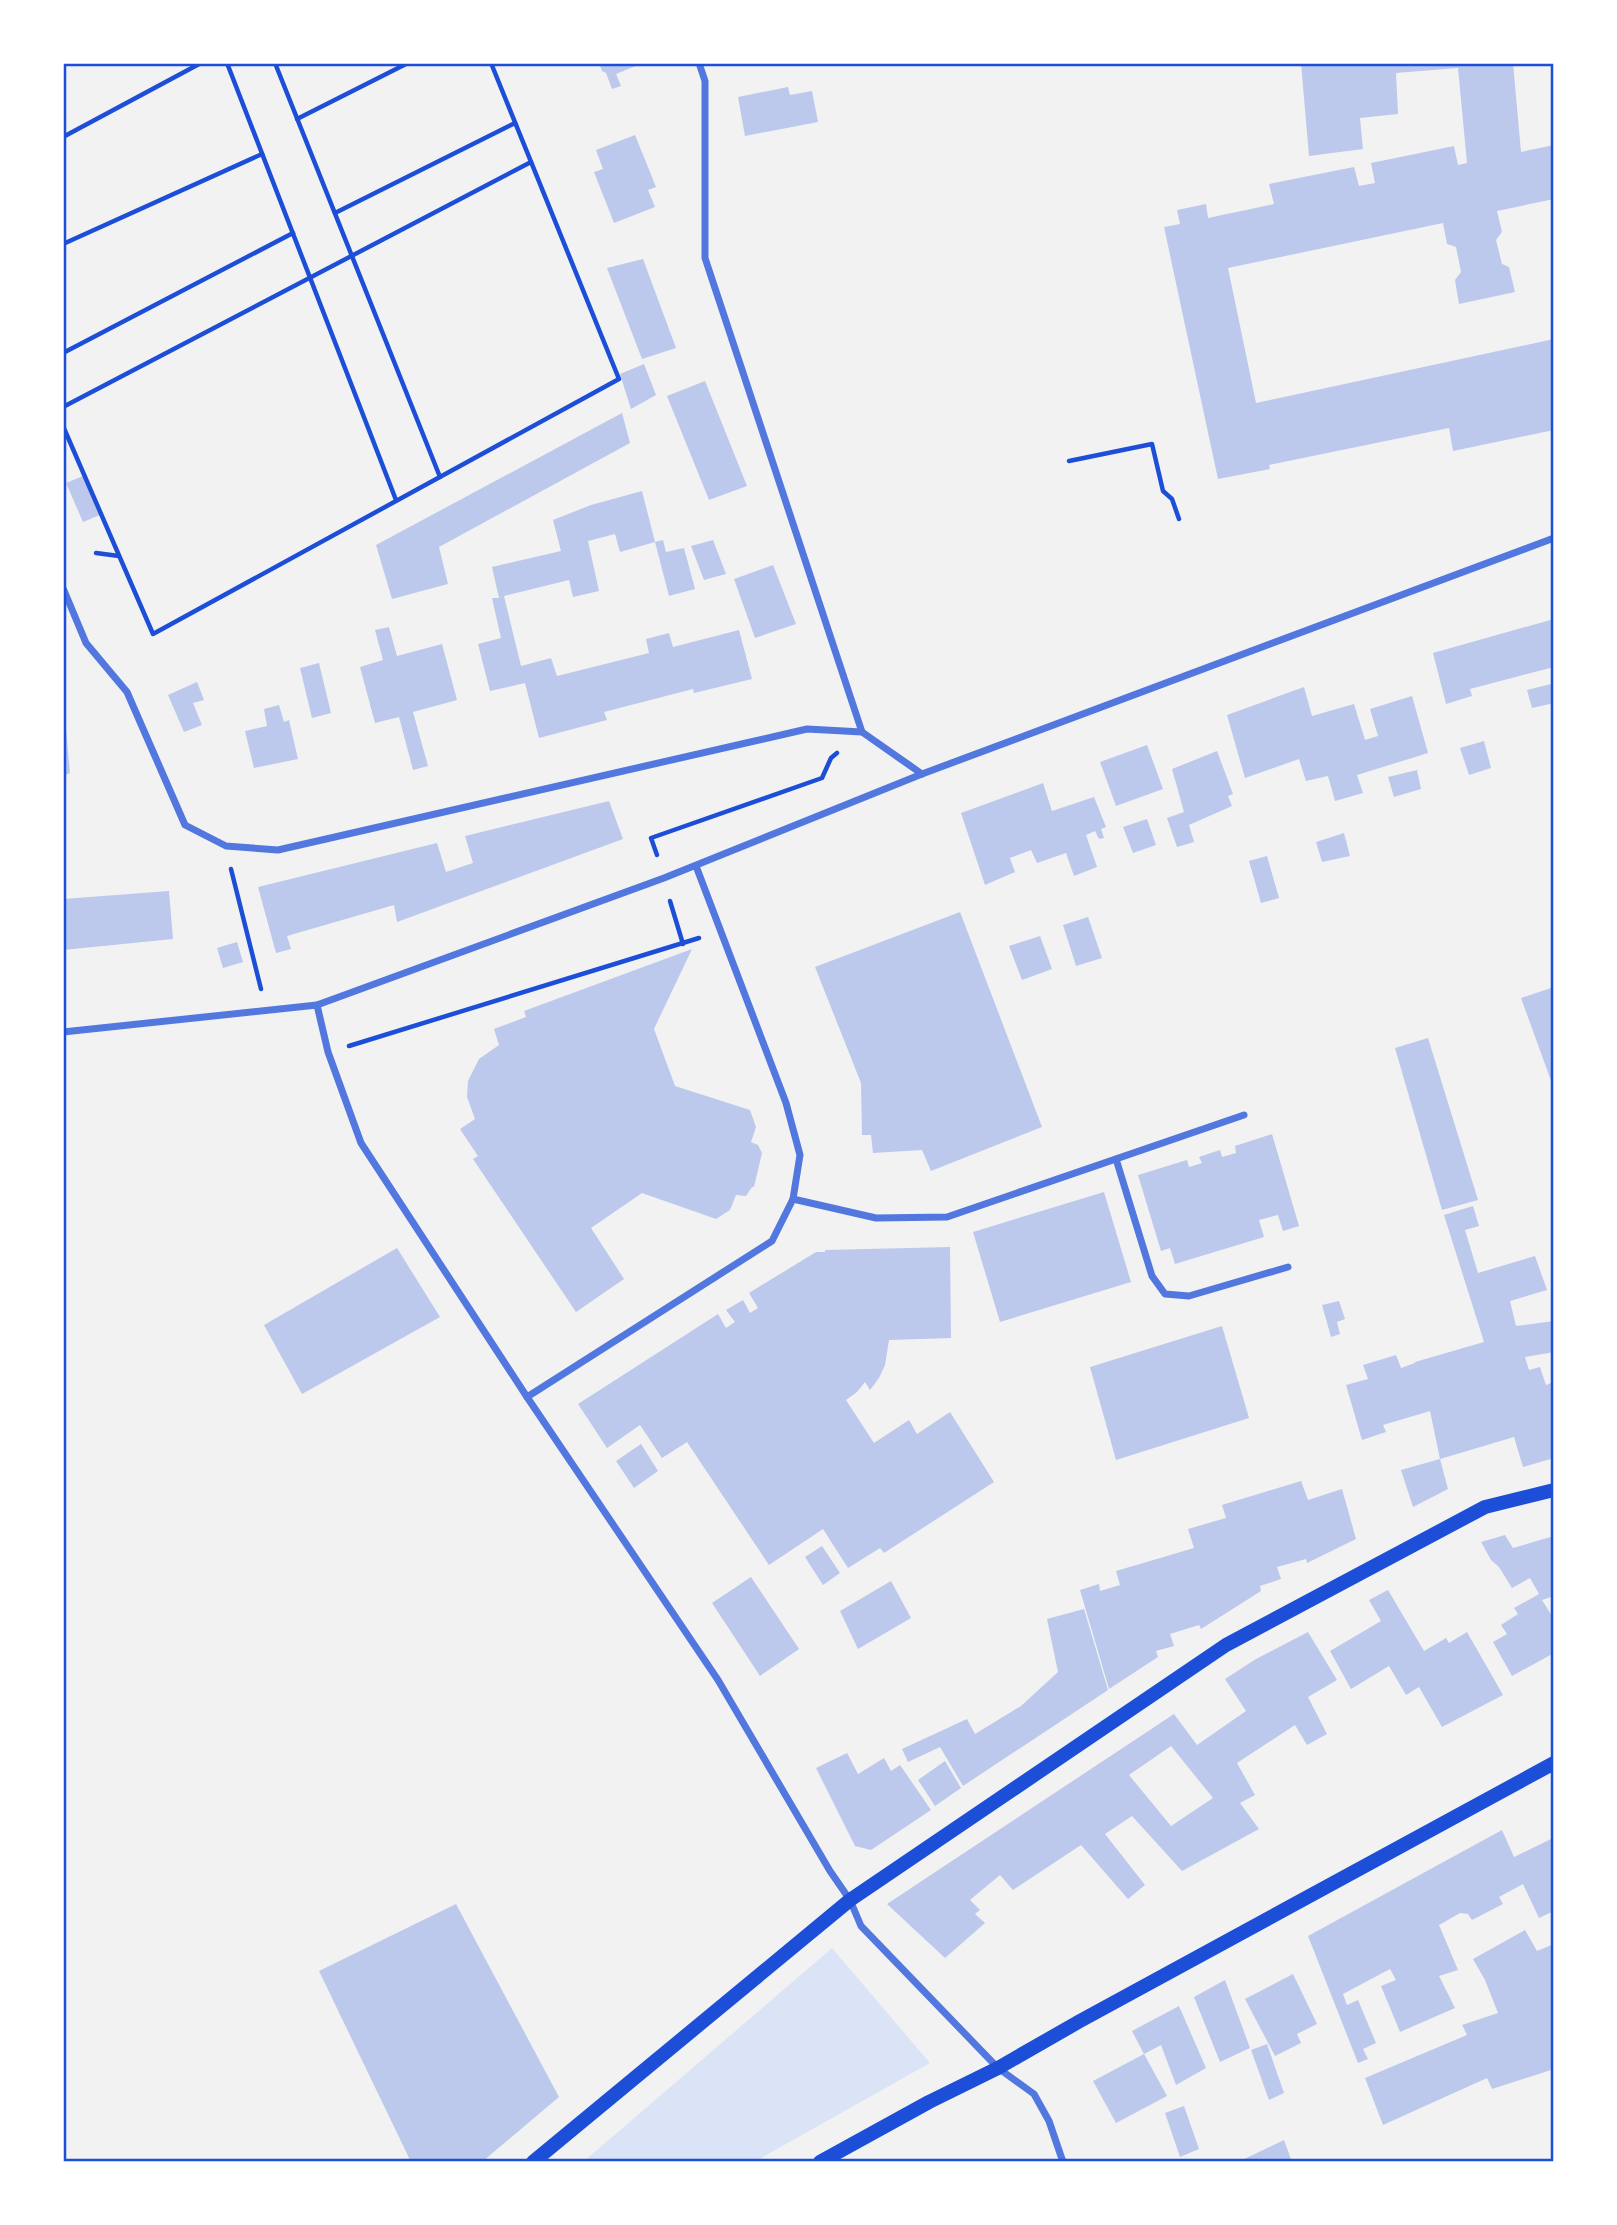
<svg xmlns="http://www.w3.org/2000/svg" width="1617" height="2225" font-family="'Source Sans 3',sans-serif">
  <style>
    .green { fill: #dbe4f7 }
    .building { fill: #bdc9ec; fill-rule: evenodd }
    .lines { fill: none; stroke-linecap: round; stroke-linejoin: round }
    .path { stroke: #1d4ed8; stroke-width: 4.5 }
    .minor { stroke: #5277de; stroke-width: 7 }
    .secondary { stroke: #1d4ed8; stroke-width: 14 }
    .neatline { fill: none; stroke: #1d4ed8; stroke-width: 2.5 }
  </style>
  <rect width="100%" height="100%" fill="#f2f2f2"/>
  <polygon class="green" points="832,1948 930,2063 754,2162 583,2162"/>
  <g class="building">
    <polygon points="599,63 643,63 616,74 621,86 612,89 606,73 602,71"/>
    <polygon points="1301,63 1513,63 1521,152 1554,145 1554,199 1497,211 1502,232 1496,240 1502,264 1509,267 1515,292 1459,304 1455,280 1461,272 1456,247 1447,244 1443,223 1228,268 1256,403 1554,339 1554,430 1453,451 1449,428 1269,465 1270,469 1218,479 1164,227 1180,224 1177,210 1206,204 1208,218 1274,204 1269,184 1354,167 1359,186 1375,183 1371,163 1454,146 1458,165 1467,163 1458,68 1396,73 1398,114 1360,118 1363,149 1309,156"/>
    <polygon points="788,87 790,95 812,91 818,122 745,136 738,97"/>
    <polygon points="635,135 656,187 648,190 655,207 614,223 594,172 603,169 596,150"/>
    <polygon points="643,259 676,348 642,359 607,268"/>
    <polygon points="644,364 656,395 631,409 620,374"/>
    <polygon points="705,381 747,486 709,500 667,396"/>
    <polygon points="622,413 630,443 439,547 448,584 392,599 376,545"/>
    <polygon points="83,476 100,515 83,522 66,483"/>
    <polygon points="642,491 655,542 620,552 615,534 588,541 599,591 573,597 569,580 504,596 521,666 551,658 557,676 649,653 646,639 669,633 673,647 739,630 752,679 694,693 693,689 604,712 607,720 539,738 525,683 490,691 478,644 501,638 492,598 499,598 492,567 561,551 553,520 591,505"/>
    <polygon points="663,540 666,552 684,548 695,589 669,596 655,542"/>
    <polygon points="713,540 726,574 704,580 691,546"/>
    <polygon points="773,565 796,624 755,638 734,579"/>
    <polygon points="1554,619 1554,667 1470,689 1472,696 1446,704 1433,653"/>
    <polygon points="389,627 397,656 442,644 457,700 413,712 428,766 413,770 399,717 375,723 360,667 383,660 375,630"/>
    <polygon points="319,663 331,713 312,718 300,668"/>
    <polygon points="197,682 204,700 193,703 202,725 184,732 168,695"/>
    <polygon points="1551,684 1554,703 1532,708 1527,690"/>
    <polygon points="1304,687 1312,716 1354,704 1365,740 1378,736 1370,709 1412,696 1428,753 1357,775 1363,793 1335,801 1328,776 1306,781 1299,759 1245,778 1227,715"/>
    <polygon points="279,705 284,722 289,720 298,759 254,768 245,731 267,726 264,709"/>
    <polygon points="63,717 65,717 70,773 63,776"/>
    <polygon points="1484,741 1491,768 1469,775 1460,748"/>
    <polygon points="1147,745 1163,789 1116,806 1100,762"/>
    <polygon points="1217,751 1233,794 1228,796 1232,806 1189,825 1194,842 1177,847 1167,818 1184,812 1172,769"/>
    <polygon points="1417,770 1421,789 1394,797 1388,777"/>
    <polygon points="1043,783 1052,811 1094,797 1106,827 1101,829 1104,838 1099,839 1095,831 1086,835 1097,867 1074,876 1066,853 1037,863 1031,850 1010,858 1015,872 985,885 961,813"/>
    <polygon points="609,801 623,839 397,922 394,905 287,936 291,949 276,953 258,887 437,843 446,872 473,863 465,836"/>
    <polygon points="1147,819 1156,845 1133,853 1123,827"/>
    <polygon points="1344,833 1350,856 1322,862 1316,842"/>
    <polygon points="1267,856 1279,898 1261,903 1249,861"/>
    <polygon points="169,891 173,939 63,950 63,899"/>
    <polygon points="960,912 1042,1127 931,1171 922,1150 873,1153 871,1135 862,1135 861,1083 815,967"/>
    <polygon points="1088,917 1102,958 1076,966 1063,925"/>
    <polygon points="1040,936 1052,969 1022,980 1009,946"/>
    <polygon points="237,942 243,962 223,968 217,948"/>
    <polygon points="692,949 654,1029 675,1086 750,1110 756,1127 751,1142 758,1145 762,1153 754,1187 752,1187 746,1196 736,1195 730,1210 716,1219 642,1193 591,1228 624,1279 576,1312 473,1159 478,1156 460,1129 475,1119 467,1097 468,1081 479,1059 499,1045 494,1029 526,1017 524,1011"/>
    <polygon points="1554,987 1554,1089 1521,998"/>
    <polygon points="1428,1038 1478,1200 1442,1210 1395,1048"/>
    <polygon points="1272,1134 1299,1226 1283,1231 1278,1215 1259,1220 1264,1237 1175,1264 1170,1248 1161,1251 1138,1175 1187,1160 1189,1167 1202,1163 1199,1157 1220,1150 1222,1157 1236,1153 1235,1146"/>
    <polygon points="1104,1192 1131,1282 1000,1322 973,1232"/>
    <polygon points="1473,1206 1479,1226 1465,1230 1478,1273 1535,1256 1547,1290 1510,1301 1516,1326 1554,1321 1554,1352 1525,1357 1529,1370 1540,1367 1546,1385 1554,1382 1554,1458 1523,1467 1514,1437 1440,1459 1448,1489 1413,1507 1401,1470 1440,1459 1430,1411 1383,1425 1386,1432 1362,1440 1346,1385 1368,1379 1363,1365 1396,1355 1401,1368 1415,1363 1415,1362 1484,1342 1444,1215"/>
    <polygon points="950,1247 951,1338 889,1340 885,1365 879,1378 870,1390 865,1382 857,1392 846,1400 874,1443 909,1420 917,1434 950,1412 994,1482 884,1553 880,1548 848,1568 823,1529 769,1565 687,1442 662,1458 640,1425 607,1448 578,1404 718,1314 726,1328 735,1322 726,1310 743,1300 750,1313 758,1308 749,1293 816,1252 825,1252 825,1250"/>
    <polygon points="397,1248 440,1317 302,1394 264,1325"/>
    <polygon points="1339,1301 1345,1319 1337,1322 1340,1334 1331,1337 1322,1305"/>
    <polygon points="1222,1326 1249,1418 1116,1460 1090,1367"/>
    <polygon points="641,1444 658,1471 634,1488 616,1461"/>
    <polygon points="1301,1481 1308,1500 1342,1489 1356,1539 1307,1563 1306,1559 1277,1567 1281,1579 1260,1586 1261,1591 1201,1629 1199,1625 1170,1634 1174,1646 1156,1651 1158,1657 1109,1689 1080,1590 1099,1584 1100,1591 1120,1585 1116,1571 1194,1548 1188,1529 1226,1518 1222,1505"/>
    <polygon points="1505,1535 1513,1548 1554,1536 1554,1596 1542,1600 1554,1619 1554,1653 1512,1676 1493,1642 1507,1634 1501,1625 1518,1614 1514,1608 1539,1594 1530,1578 1512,1588 1499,1567 1491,1560 1481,1542"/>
    <polygon points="822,1546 840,1573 823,1585 805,1557"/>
    <polygon points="751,1577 799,1649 760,1676 712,1603"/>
    <polygon points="891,1581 911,1618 858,1649 840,1611"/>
    <polygon points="1388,1590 1424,1651 1446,1638 1449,1643 1467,1632 1503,1695 1442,1727 1419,1687 1406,1695 1389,1666 1351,1689 1330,1651 1381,1621 1369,1600"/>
    <polygon points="1084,1609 1108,1690 963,1786 940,1747 908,1762 902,1749 967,1719 975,1734 1021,1706 1058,1672 1047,1619"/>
    <path d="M 1308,1632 L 1337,1680 L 1308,1697 L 1327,1734 L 1307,1745 L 1295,1725 L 1237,1763 L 1255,1795 L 1240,1803 L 1259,1829 L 1182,1871 L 1132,1816 L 1105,1834 L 1145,1885 L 1128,1899 L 1081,1845 L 1013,1890 L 1000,1875 L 970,1900 L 980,1910 L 975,1914 L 985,1923 L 945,1958 L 887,1904 L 1174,1714 L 1197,1745 L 1246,1711 L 1225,1679 L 1256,1659 ZM 1171,1746 L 1213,1798 L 1171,1826 L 1129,1775 Z"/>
    <polygon points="847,1753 858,1774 884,1758 891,1771 900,1765 931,1810 871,1850 855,1846 816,1768"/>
    <polygon points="945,1761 961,1788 935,1806 918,1780"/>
    <polygon points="1502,1830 1514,1857 1551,1839 1554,1845 1554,1891 1551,1892 1554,1899 1554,1911 1539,1918 1523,1884 1499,1897 1503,1904 1472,1920 1468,1914 1460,1913 1439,1925 1458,1970 1439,1976 1455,2008 1400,2032 1381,1986 1396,1980 1390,1969 1343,1994 1347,2005 1358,2000 1376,2043 1363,2049 1368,2059 1358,2063 1308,1936"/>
    <polygon points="456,1904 559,2097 482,2162 411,2162 319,1971"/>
    <polygon points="1525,1930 1537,1951 1554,1944 1554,2069 1492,2089 1487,2078 1383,2125 1365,2078 1467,2035 1462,2025 1498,2013 1485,1980 1473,1959"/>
    <polygon points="1293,1974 1317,2024 1297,2034 1301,2043 1275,2056 1245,1999"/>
    <polygon points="1225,1980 1250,2048 1220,2062 1194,1997"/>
    <polygon points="1179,2006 1206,2068 1176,2085 1161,2045 1144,2054 1132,2031"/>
    <polygon points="1267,2044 1284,2093 1269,2100 1251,2050"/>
    <polygon points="1144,2054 1167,2096 1116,2123 1093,2081"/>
    <polygon points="1184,2106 1199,2149 1180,2157 1165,2113"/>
    <polygon points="1284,2140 1292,2162 1238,2162"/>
  </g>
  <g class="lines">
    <g class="path">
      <polyline points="227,63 396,500"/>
      <polyline points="275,63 440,477"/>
      <polyline points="297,119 408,63"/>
      <polyline points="63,137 201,63"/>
      <polyline points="335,213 515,123"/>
      <polyline points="63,244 262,154"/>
      <polyline points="63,353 293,233"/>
      <polyline points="63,407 531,162"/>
      <polyline points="63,426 153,634 619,379 491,63"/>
      <polyline points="1069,461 1152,444 1163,491 1172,499 1179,519"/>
      <polyline points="96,553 119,556"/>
      <polyline points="657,855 651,838 822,778 831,758 837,753"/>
      <polyline points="231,869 261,989"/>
      <polyline points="670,901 683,944"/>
      <polyline points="349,1046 699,938"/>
    </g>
    <g class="minor">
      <polyline points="699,63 705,81 705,258 862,732"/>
      <polyline points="63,588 86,643 127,692 185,825 226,846 278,850 807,729 862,732 922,774"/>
      <polyline points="317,1005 328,1052 361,1143 527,1397 718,1680 830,1871 850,1900 861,1926 998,2068 1034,2094 1049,2121 1063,2162"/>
      <polyline points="63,1032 317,1005 664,878 922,774 1554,538"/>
      <polyline points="1116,1159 1152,1276 1165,1294 1189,1296 1288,1267"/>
      <polyline points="793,1199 876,1218 947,1217 1244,1115"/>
      <polyline points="527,1397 772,1241 793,1199 800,1155 786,1103 696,866"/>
    </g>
    <g class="secondary">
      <polyline points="533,2162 850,1900 1226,1645 1485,1507 1554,1490"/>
      <polyline points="820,2162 929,2102 998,2068 1080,2021 1554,1763"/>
    </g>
  </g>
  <rect width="1617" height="2225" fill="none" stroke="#ffffff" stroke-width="130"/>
  <rect x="65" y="65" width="1487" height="2095" class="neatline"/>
</svg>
